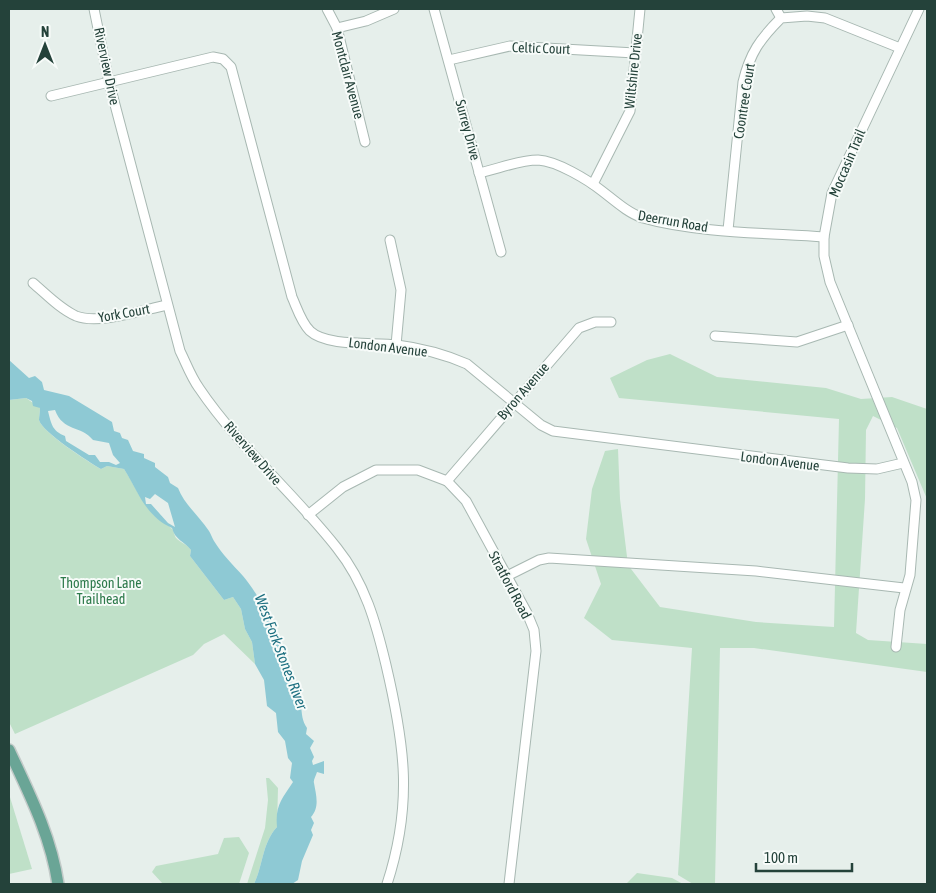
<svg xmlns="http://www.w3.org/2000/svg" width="936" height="893" font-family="'Asap Condensed',sans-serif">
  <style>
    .green { fill: #bfe0c8 }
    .water { fill: #8ec9d4; fill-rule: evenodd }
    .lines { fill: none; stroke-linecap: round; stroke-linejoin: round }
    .minor-casing { stroke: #a8b8b2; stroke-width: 11 }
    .major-casing { stroke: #c2cac8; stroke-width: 14 }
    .minor { stroke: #fff; stroke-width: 9 }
    .major { stroke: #6aa596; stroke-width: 11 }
    .labels { text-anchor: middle; stroke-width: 4; stroke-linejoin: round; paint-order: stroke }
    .street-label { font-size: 14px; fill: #24423a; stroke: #f7fbf9 }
    .park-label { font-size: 14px; fill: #2d7a4b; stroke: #f7fbf9 }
    .water-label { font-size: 15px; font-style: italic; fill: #1c6f80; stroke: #f7fbf9 }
  </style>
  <rect width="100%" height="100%" fill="#e6efeb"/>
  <g class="green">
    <polygon points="670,354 717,377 826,388 861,399 892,397 927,409 927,499 897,428 873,416 866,430 865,499 856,633 868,640 927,644 927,672 754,648 720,648 715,884 693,884 678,875 692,648 612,640 584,618 601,584 586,539 592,489 605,451 618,449 620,499 628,565 660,607 756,622 834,627 839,419 619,398 610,378 647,360"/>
    <path d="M 26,398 L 40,408 C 40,412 39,417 39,420 C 42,432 88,462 101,469 L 107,466 L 124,469 C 134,484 140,500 153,514 C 158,520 166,523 171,528 C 174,530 174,535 176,538 C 181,543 187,544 191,550 L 190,556 L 224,600 L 233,597 L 241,609 L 245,629 L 252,642 L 255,664 L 224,634 L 204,644 L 193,655 L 15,734 L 9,722 L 9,400 Z"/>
    <path d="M 266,778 L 269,778 L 278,788 L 277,827 C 262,843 263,866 254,884 L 247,884 L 265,828 L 268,800 Z"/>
    <polygon points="9,794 32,869 9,874"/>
    <polygon points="239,837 249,853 239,884 163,884 152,872 156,866 218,854 224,838"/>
    <polygon points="637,873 672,878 683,884 626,884"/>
  </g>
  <path class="water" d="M 9,360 L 29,378 L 35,376 L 42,382 L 44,390 L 69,396 L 112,422 L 114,431 L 120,433 L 122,438 L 128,440 L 133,451 L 144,454 L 144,458 L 155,463 L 155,467 L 168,477 L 170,483 L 178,488 C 184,504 199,516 209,531 C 211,534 212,538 214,541 C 222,554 233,565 243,576 C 257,592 287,642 280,662 C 287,666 299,697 301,706 C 302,714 302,721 307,728 L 306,734 L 314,741 L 310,748 L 314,757 L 312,761 L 313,765 L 324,761 L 324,774 L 317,772 C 316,776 313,780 314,783 C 316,795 320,807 311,817 L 314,823 L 311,830 L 313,835 L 302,861 L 298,880 L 292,884 L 254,884 C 263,866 262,843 277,827 C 275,805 282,799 293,782 L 290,778 L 292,763 L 288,758 L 285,741 L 278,732 L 276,713 L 267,706 L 264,680 L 255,664 L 252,642 L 245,629 L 241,609 L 233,597 L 224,600 L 190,556 L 191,550 C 184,541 175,540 172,528 C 145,516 138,491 124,469 L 107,466 L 101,469 C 89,462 42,432 39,420 C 39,417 40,412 40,408 L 33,406 L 32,401 L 26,398 L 9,400 ZM 55,410 C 63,432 81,425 93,440 L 109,443 L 113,455 L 120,463 L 116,465 L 109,462 L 100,462 L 95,455 L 89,455 L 66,441 L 65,436 C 52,431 51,423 48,411 ZM 155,494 L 168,503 L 175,527 L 168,523 L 151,504 L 146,504 L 145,497 L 150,499 Z"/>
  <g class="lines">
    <g class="minor-casing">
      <g id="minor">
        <path d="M 94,9 L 109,82 L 180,351 C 186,363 191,377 199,388 C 238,446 294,493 337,548 C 365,583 376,623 386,665 C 405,746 413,804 387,884"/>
        <polyline points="327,9 337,28 365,142"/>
        <polyline points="434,9 501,252"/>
        <polyline points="776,9 781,18"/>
        <polyline points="337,28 366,21 394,9"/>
        <polyline points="449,60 510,46 635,53"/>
        <path d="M 51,96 L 213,57 L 223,59 L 231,67 L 292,297 C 297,308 301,322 310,331 C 327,347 374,342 397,345 C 421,348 444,354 467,364 L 541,425 L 553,431 L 848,468 L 877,469 L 903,463"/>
        <path d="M 479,173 C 498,169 519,160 538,160 C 557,161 588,180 602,191 C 615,201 628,213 643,218 C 696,233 769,233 824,237"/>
        <polyline points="593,184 630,111 640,9"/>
        <path d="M 728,230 L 743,82 C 750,53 760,39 781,18 L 807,16 L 825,18 L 900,48"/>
        <polyline points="390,240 401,290 396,345"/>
        <path d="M 33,283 C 46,294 60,309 76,316 C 99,325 142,310 167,305"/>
        <polyline points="715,336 797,342 848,325"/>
        <polyline points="447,481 579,328 595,322 611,322"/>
        <polyline points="308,515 343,487 376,470 418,470 447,481 466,501 527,613 534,630 536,651 509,884"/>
        <polyline points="505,577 539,560 549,558 756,571 904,588"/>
        <polyline points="896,647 900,610 910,575 916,500 912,482 830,282 824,256 824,237 832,193 919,9"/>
      </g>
    </g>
    <g class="major-casing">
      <path id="major" d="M 9,750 C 29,793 51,836 58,884"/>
    </g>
    <use href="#minor" class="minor"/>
    <use href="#major" class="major"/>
  </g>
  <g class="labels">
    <g class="street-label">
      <text transform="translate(541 48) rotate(2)" y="5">Celtic Court</text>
      <text transform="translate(107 66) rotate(78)" y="5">Riverview Drive</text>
      <text transform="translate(633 71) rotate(-84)" y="5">Wiltshire Drive</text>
      <text transform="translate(348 75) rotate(75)" y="5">Montclair Avenue</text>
      <text transform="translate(744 101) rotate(-81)" y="5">Coontree Court</text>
      <text transform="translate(468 130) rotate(75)" y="5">Surrey Drive</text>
      <text transform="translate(847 163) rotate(-67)" y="5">Moccasin Trail</text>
      <text transform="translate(673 221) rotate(10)" y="5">Deerrun Road</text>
      <text transform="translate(124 313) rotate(-10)" y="5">York Court</text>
      <text transform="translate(388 347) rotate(7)" y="5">London Avenue</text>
      <text transform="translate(523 391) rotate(-49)" y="5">Byron Avenue</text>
      <text transform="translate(253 453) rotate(49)" y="5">Riverview Drive</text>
      <text transform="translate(780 461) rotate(7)" y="5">London Avenue</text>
      <text transform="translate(510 585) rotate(62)" y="5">Stratford Road</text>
    </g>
    <g class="park-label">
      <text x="101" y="588">Thompson Lane<tspan x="101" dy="16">Trailhead</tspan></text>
    </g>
    <g class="water-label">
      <text transform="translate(281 652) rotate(69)" y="5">West Fork Stones River</text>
    </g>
  </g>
  <rect width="936" height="893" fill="none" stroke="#24423a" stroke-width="20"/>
  <g transform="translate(45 45)" stroke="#f7fbf9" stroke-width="4" paint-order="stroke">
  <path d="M0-4L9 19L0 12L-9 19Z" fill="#24423a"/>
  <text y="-8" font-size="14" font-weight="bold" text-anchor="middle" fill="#24423a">N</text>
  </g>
  <path d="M756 863v8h96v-8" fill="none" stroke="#24423a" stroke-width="2.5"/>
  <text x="764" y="863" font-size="15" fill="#24423a" stroke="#f7fbf9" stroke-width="4" paint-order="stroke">100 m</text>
</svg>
